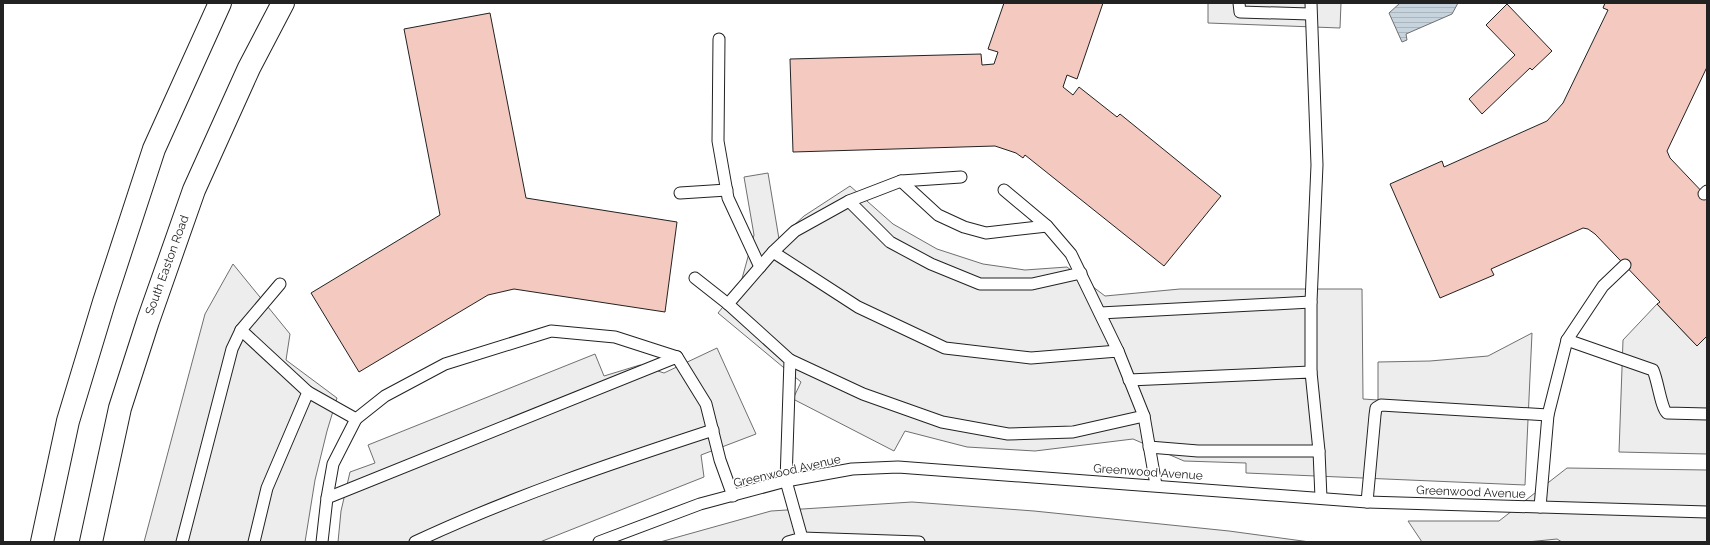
<svg xmlns="http://www.w3.org/2000/svg" width="1710" height="545" font-family="Raleway,sans-serif">
  <style>
    .parking { fill: #ededed; stroke: #6f6f6f }
    .water { fill: url(#water-rules); stroke: #6f6f6f }
    .building { fill: #f3c9c0; stroke: #222 }
    .lines { fill: none; stroke-linecap: round; stroke-linejoin: round }
    .lane-casing { stroke: #222; stroke-width: 13 }
    .secondary-casing { stroke: #222; stroke-width: 24 }
    .lane { stroke: #fff; stroke-width: 11 }
    .secondary { stroke: #fff; stroke-width: 22 }
    .labels { text-anchor: middle; stroke-width: 3; stroke-linejoin: round; paint-order: stroke }
    .street-label { font-size: 12px; fill: #222; stroke: #fff }
  </style>
  <defs>
    <pattern id="water-rules" width="6" height="5" patternUnits="userSpaceOnUse"><rect width="6" height="5" fill="#c7d3dd"/><path d="M0 2.5h6" fill="none" stroke="#abb5bd"/></pattern>
  </defs>
  <rect width="100%" height="100%" fill="#fff"/>
  <g class="parking">
    <polygon points="1208,3 1341,3 1340,28 1208,23"/>
    <polygon points="768,173 779,239 804,216 850,186 893,224 937,249 983,264 1025,270 1067,267 1105,296 1180,289 1362,289 1363,399 1378,400 1378,362 1430,361 1488,356 1532,333 1525,485 1246,473 1246,463 1184,461 1133,439 1035,451 967,447 905,431 894,451 793,399 801,382 718,313 740,286 754,235 744,177"/>
    <polygon points="233,264 290,334 286,360 337,398 327,431 315,480 305,542 144,542 205,314"/>
    <polygon points="1657,304 1697,346 1707,336 1707,454 1619,452 1623,340"/>
    <polygon points="717,348 756,434 701,455 704,477 540,542 338,542 341,511 350,472 375,463 368,445 595,354 604,376 640,365 664,373"/>
    <polygon points="1567,468 1707,470 1707,542 1562,542 1557,539 1527,542 1422,542 1408,521 1499,521"/>
    <polygon points="912,502 1034,511 1229,531 1310,542 660,542 771,511"/>
  </g>
  <polygon class="water" points="1400,3 1458,3 1452,14 1406,34 1407,40 1402,42 1389,13"/>
  <g class="building">
    <polygon points="1004,3 1103,3 1077,79 1067,75 1063,87 1073,95 1079,87 1117,117 1120,114 1221,196 1164,266 1025,155 1023,158 1016,153 995,146 793,152 790,59 981,54 982,65 994,64 998,52 988,49"/>
    <polygon points="1605,3 1707,3 1707,67 1667,151 1670,158 1707,197 1707,336 1697,346 1657,304 1660,302 1595,234 1588,229 1583,228 1491,269 1494,275 1440,298 1390,184 1442,161 1444,167 1547,121 1563,103 1608,10 1603,8"/>
    <polygon points="1507,4 1552,51 1532,70 1530,68 1482,114 1469,99 1515,55 1486,25"/>
    <polygon points="490,13 526,198 677,222 665,312 514,289 488,295 359,372 311,293 440,215 404,29"/>
  </g>
  <g class="lines">
    <g class="lane-casing">
      <g id="lane">
        <polyline points="1239,3 1240,12 1310,14"/>
        <polyline points="1311,3 1317,165 1311,302 1311,372"/>
        <polyline points="719,39 718,141 728,198 760,267"/>
        <polyline points="901,181 938,215 964,227 986,233 1047,226"/>
        <polyline points="1004,190 1047,226 1071,254 1118,351"/>
        <polyline points="680,193 727,190"/>
        <polyline points="1704,194 1707,191"/>
        <polyline points="849,201 890,242 931,264 980,284 1032,284 1081,273"/>
        <polyline points="773,252 795,231 849,201 901,181 961,177"/>
        <polyline points="695,278 728,304 790,360 786,481 802,538 788,542"/>
        <polyline points="728,304 773,252 858,307 945,348 1031,358 1118,351 1144,416 1073,432 1008,434 942,422 863,394 790,360"/>
        <polyline points="1100,313 1311,302"/>
        <polyline points="241,330 308,392 267,488 254,542"/>
        <path d="M 1567,340 L 1653,370 C 1658,381 1661,408 1667,413 L 1707,414"/>
        <polyline points="1129,380 1311,372 1319,451 1198,451 1149,447"/>
        <polyline points="308,392 356,419 333,464 327,498"/>
        <polyline points="1144,416 1156,485"/>
        <polyline points="356,419 385,396 445,364 551,331 615,337 677,357"/>
        <polyline points="1319,451 1321,498"/>
        <polyline points="1367,502 1375,415 1376,408 1381,405 1548,415"/>
        <polyline points="1540,507 1548,415 1567,340 1603,286 1625,265"/>
        <polyline points="802,538 919,542"/>
        <polyline points="182,542 232,349 241,330 280,284"/>
        <polyline points="322,542 327,498 677,357 706,404 720,460 733,496"/>
        <path d="M 415,542 C 511,497 612,463 713,430"/>
        <polyline points="599,542 700,504 786,481 852,469 898,467 1367,502 1707,512"/>
      </g>
    </g>
    <g class="secondary-casing">
      <g id="secondary">
        <polyline points="42,542 68,421 104,302 154,149 220,3"/>
        <polyline points="91,542 120,408 148,321 194,190 249,68 283,3"/>
      </g>
    </g>
    <use href="#lane" class="lane"/>
    <use href="#secondary" class="secondary"/>
  </g>
  <g class="labels">
    <g class="street-label">
      <text transform="translate(167 265) rotate(-70)" y="4">South Easton Road</text>
      <text transform="translate(787 471) rotate(-13)" y="4">Greenwood Avenue</text>
      <text transform="translate(1148 472) rotate(4)" y="4">Greenwood Avenue</text>
      <text transform="translate(1471 492) rotate(2)" y="4">Greenwood Avenue</text>
    </g>
  </g>
  <rect width="1710" height="545" fill="none" stroke="#222222" stroke-width="8"/>
</svg>
